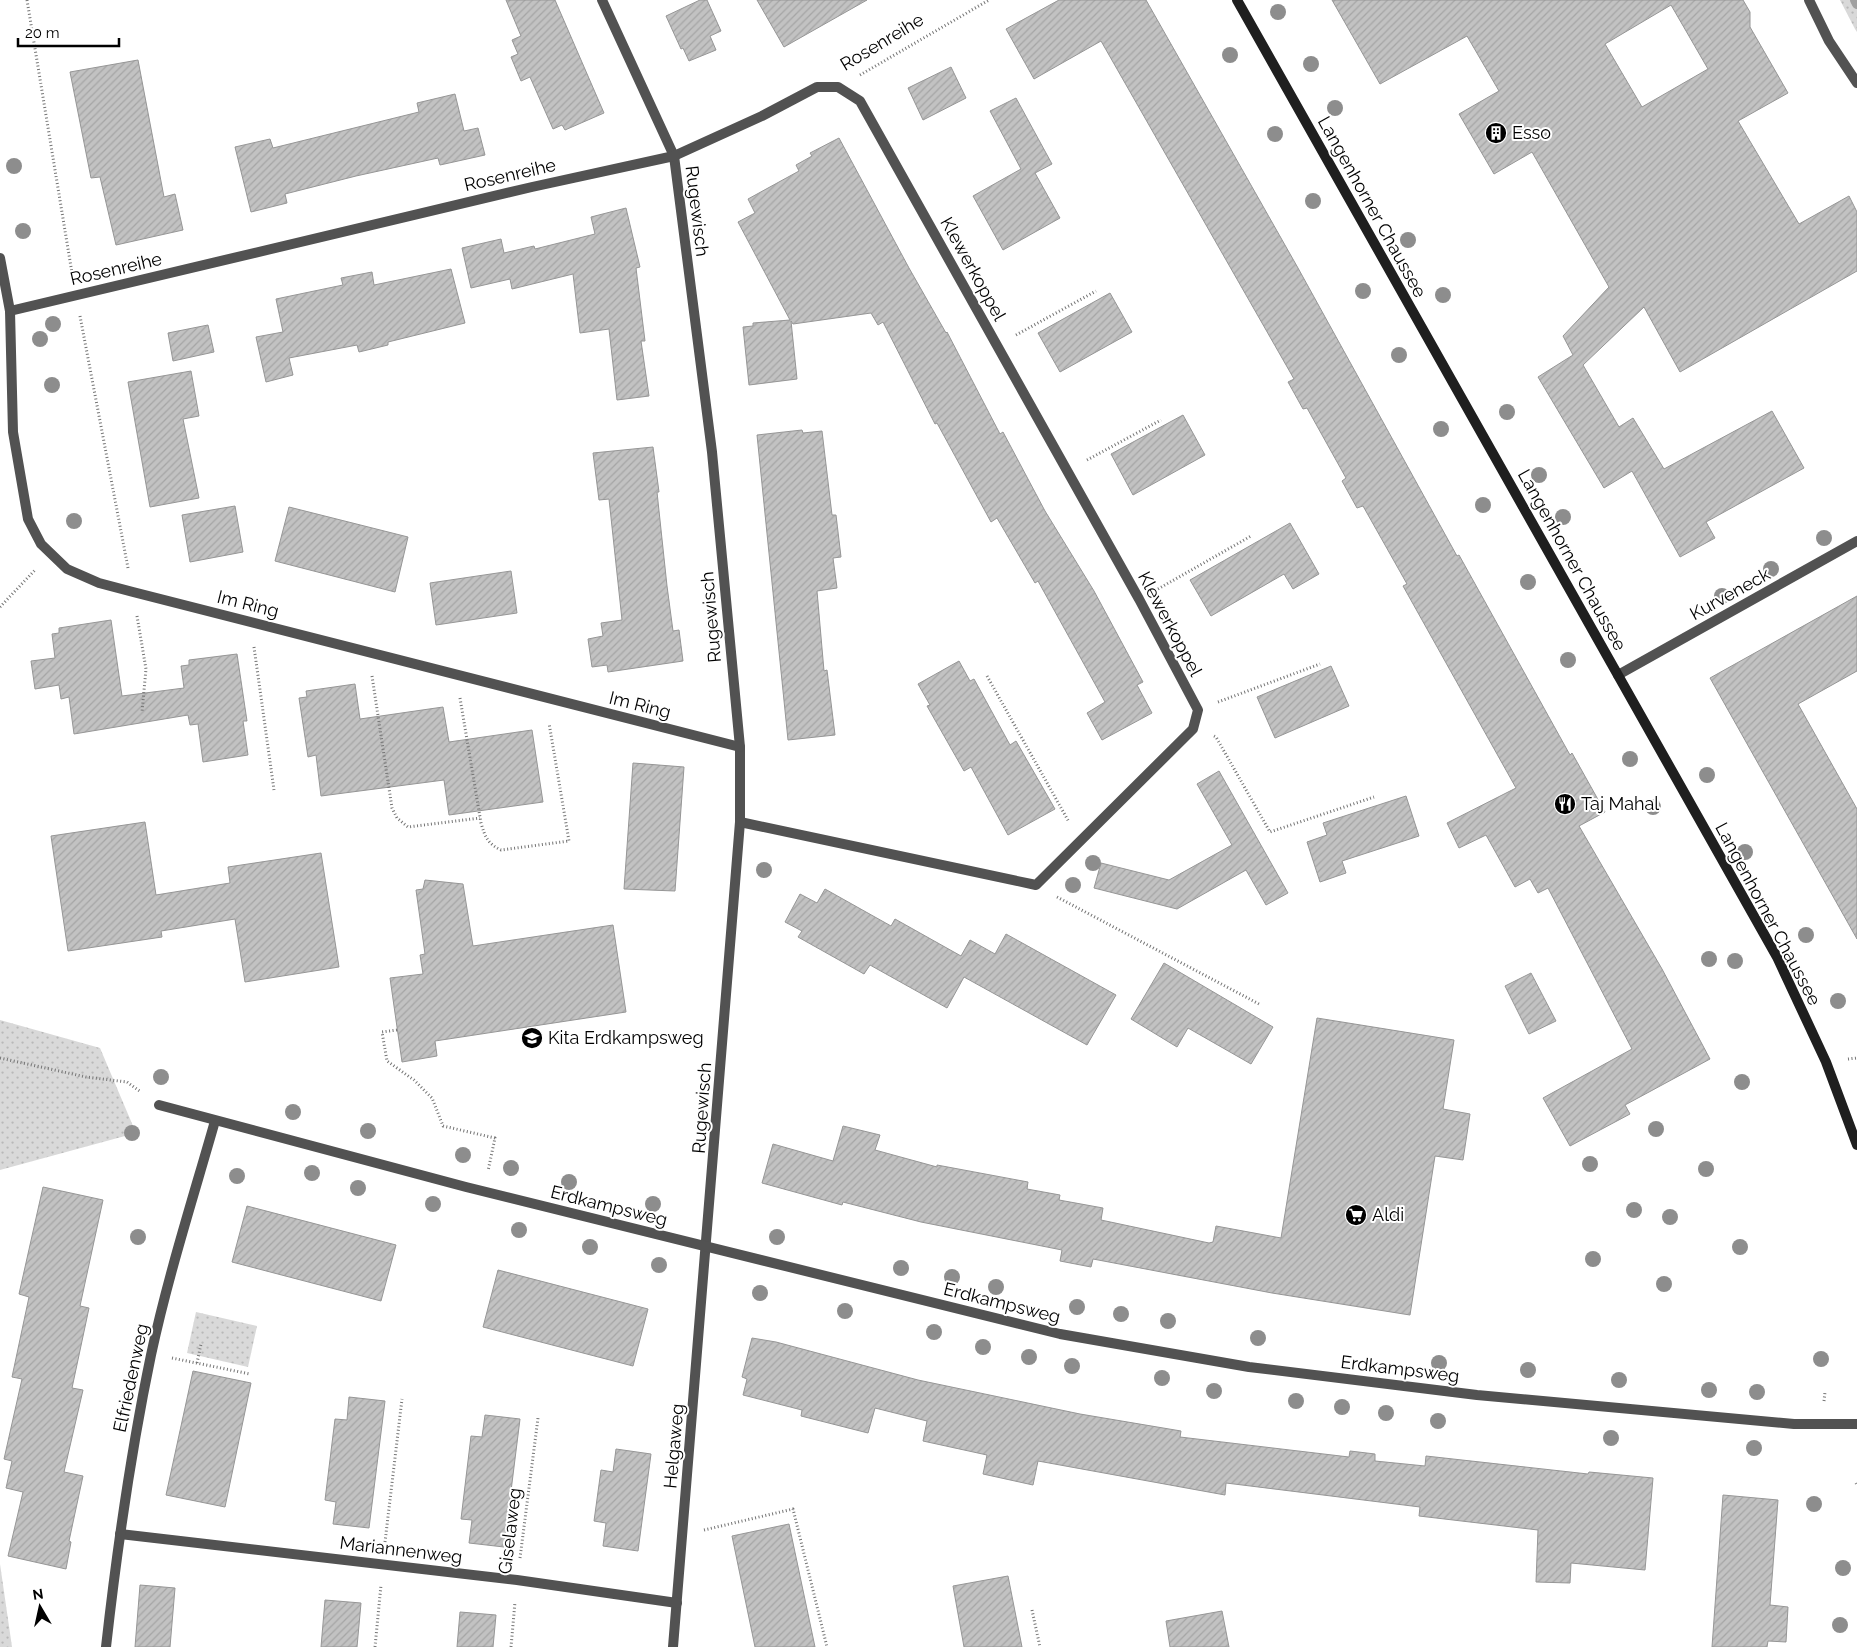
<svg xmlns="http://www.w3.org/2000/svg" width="1857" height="1647" font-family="Raleway,sans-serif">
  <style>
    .park { fill: url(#park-dots) }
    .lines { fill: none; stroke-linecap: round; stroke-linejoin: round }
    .stream { stroke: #a0a0a0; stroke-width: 10 }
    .building { fill: url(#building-hatch); stroke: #969696; fill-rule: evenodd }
    .path { stroke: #747474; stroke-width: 3; stroke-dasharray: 1 2.5; stroke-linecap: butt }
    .lane { stroke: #525252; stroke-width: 10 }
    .street { stroke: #525252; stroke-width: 10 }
    .secondary { stroke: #1f1f1f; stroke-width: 10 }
    .tree { fill: #8d8d8d }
    .labels { text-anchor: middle; stroke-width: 4; stroke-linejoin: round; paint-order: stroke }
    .street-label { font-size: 18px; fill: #000; stroke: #fff }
    .poi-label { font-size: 18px; fill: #000; stroke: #fff; text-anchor: start }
  </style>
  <defs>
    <pattern id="park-dots" width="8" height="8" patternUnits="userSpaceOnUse" patternTransform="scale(1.25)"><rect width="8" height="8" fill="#d9d9d9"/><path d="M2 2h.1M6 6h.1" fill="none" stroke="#b8b8b8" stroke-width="1.8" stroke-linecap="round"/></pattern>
    <pattern id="building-hatch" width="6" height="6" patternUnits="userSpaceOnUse" patternTransform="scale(1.25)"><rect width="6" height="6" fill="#c2c2c2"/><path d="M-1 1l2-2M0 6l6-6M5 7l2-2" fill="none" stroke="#a5a5a5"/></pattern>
  </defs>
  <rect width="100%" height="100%" fill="#fff"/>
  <g class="park">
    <polygon points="1840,0 1857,0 1857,32 1855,29"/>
    <polygon points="0,1020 100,1048 136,1133 0,1170"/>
    <polygon points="196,1312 257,1326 248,1367 187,1353"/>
    <polygon points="0,1564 12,1647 0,1647"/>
  </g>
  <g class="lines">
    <polyline class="stream" points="1855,0 1857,4"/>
  </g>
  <g class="building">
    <polygon points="506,0 555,0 604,113 565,130 562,125 553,129 530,77 521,81 511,57 518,54 512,40 521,36"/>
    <polygon points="700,0 707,0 721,31 710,36 716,50 689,61 683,48 681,49 666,16"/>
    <polygon points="757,0 867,0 784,47"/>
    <polygon points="1059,0 1146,0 1298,268 1457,556 1459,555 1570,755 1572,753 1605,812 1579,826 1662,969 1710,1059 1625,1105 1630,1114 1570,1146 1543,1098 1632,1049 1548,888 1538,893 1530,879 1515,887 1486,835 1459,848 1447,823 1516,788 1403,586 1407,584 1363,506 1357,508 1342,481 1346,478 1307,408 1303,409 1288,382 1294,379 1101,41 1034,79 1006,29"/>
    <path d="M 1332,0 L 1743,0 L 1750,12 L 1750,27 L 1788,93 L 1738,121 L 1799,224 L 1849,196 L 1857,212 L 1857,271 L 1680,372 L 1644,307 L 1583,365 L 1619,427 L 1633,418 L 1664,469 L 1772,411 L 1804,468 L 1706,522 L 1715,538 L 1680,557 L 1632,471 L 1604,488 L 1538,377 L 1573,355 L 1563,336 L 1609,287 L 1532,152 L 1494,174 L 1459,114 L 1499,91 L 1467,36 L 1380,84 ZM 1671,5 L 1708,69 L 1642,107 L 1605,44 Z"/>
    <polygon points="138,60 164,197 175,194 183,230 116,245 100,177 91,178 70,72"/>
    <polygon points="951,67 966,98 923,120 908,88"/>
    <polygon points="455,94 464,131 478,128 485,155 440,165 438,158 356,176 285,194 287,203 251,212 235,147 270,139 273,148 419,112 417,103"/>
    <polygon points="1016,98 1052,164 1035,173 1060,218 1003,250 973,196 1021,169 990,111"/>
    <polygon points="839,138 909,268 946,333 947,332 1000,434 1003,432 1045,511 1094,591 1143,682 1137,685 1152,713 1102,740 1087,713 1105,702 1038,581 1035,583 997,518 991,522 937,423 935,424 883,322 878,325 871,313 793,324 791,321 797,379 749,385 743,327 753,326 753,323 790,320 738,222 755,213 748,199 799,171 796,165 812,156 810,153"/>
    <polygon points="626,208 640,267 636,268 645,341 641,341 649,396 617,400 609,329 580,333 573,274 512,289 510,279 471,288 462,248 501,239 504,253 534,246 535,249 595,234 591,217"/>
    <polygon points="451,269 465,323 388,342 388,345 359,352 357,345 289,358 293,375 266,382 256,337 283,332 276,299 343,285 341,278 372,272 374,285"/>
    <polygon points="1110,293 1132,332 1060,372 1038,333"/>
    <polygon points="208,325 214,352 173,361 168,333"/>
    <polygon points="191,371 199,416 183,419 199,498 150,507 128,382"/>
    <polygon points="1183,415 1205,455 1133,495 1111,454"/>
    <polygon points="802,430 803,433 822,431 832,515 836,515 841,557 833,558 837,588 817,591 824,671 827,670 835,735 788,740 757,435"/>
    <polygon points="653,447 659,492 657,492 667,586 673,631 679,630 683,661 608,672 607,665 592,667 588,639 603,636 601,623 622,620 609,499 599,500 593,453"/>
    <polygon points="235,506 243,552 190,562 182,515"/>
    <polygon points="289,507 408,537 395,592 275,561"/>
    <polygon points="1290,523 1319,574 1293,589 1284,574 1211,616 1190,580"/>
    <polygon points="511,571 517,613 436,625 430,583"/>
    <polygon points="1857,596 1857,671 1798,704 1857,809 1857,939 1710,678"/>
    <polygon points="111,620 122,696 184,688 181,666 189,665 189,660 237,654 247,721 243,721 248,755 203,762 198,724 190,725 188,715 74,734 69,697 61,699 59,685 35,689 31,661 55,658 52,634 59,633 59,628"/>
    <polygon points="959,661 970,681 974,679 1010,745 1016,741 1055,809 1008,835 971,767 964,771 927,706 930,705 918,684"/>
    <polygon points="1331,666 1349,706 1275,738 1257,697"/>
    <polygon points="355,684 360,719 443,707 449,742 532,730 543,802 449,815 444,780 321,796 316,755 308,757 299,698 307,697 306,691"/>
    <polygon points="633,763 684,767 675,891 624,889"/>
    <polygon points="1219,771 1288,893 1266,905 1246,870 1177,909 1094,888 1101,863 1169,880 1232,845 1197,784"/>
    <polygon points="1406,796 1419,836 1342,861 1346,873 1320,882 1307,842 1327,835 1323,823"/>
    <polygon points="145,822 156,895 230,883 228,867 321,853 339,967 245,982 235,919 161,931 162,937 68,951 51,836"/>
    <polygon points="425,880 463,884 473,946 613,925 626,1012 435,1041 437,1056 402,1062 390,978 423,974 420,955 425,954 416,890 423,889"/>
    <polygon points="825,889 891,926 895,919 961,956 970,940 995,954 1006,934 1116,995 1087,1045 964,977 947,1008 870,965 864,974 798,937 802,931 785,922 800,894 817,903"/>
    <polygon points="1164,963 1273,1027 1251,1064 1188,1028 1177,1047 1131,1019"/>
    <polygon points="1531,973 1556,1021 1529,1034 1505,986"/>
    <polygon points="1317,1018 1454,1040 1443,1109 1470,1114 1463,1160 1435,1156 1410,1315 1272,1293 1093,1259 1091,1267 1060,1261 1062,1250 921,1222 843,1202 842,1205 762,1183 773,1144 833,1161 843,1126 880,1135 875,1150 937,1167 937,1165 1028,1182 1027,1189 1060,1195 1059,1200 1103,1208 1101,1220 1209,1243 1213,1242 1216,1226 1281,1238"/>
    <polygon points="43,1187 103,1200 80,1306 89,1308 72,1388 83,1390 64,1472 83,1476 69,1541 71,1542 66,1569 8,1556 23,1492 6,1488 12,1461 4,1459 22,1379 12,1377 29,1297 19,1294"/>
    <polygon points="247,1206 396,1245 381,1301 232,1262"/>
    <polygon points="498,1270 648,1309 633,1366 483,1327"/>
    <polygon points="752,1338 776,1342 918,1380 1080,1414 1181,1431 1180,1437 1349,1457 1350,1451 1375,1454 1375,1461 1425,1466 1426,1456 1588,1474 1589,1472 1653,1478 1645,1570 1571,1563 1570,1583 1536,1582 1538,1530 1419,1516 1420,1507 1226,1483 1225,1495 1038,1461 1033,1485 983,1474 987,1455 923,1441 927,1421 875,1408 868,1433 801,1416 802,1410 743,1395 747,1379 742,1377"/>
    <polygon points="193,1371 251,1383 225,1507 166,1495"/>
    <polygon points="349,1397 385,1401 369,1528 333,1524 336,1502 325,1500 335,1419 347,1420"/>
    <polygon points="485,1415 520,1419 504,1547 469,1543 472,1520 461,1519 471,1436 482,1437"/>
    <polygon points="616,1449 651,1454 638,1551 603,1546 606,1523 594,1521 601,1470 613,1472"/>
    <polygon points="1723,1495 1778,1500 1770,1605 1788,1607 1786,1642 1768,1641 1767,1647 1712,1647"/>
    <polygon points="789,1524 815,1647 755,1647 732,1536"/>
    <polygon points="1008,1576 1022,1647 964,1647 953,1586"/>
    <polygon points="140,1585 175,1588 170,1647 135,1647"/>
    <polygon points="325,1600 361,1603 357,1647 321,1647"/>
    <polygon points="1222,1611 1229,1647 1170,1647 1166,1621"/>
    <polygon points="460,1612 496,1615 493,1647 457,1647"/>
  </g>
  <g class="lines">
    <g class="path">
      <polyline points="27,0 72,273"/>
      <polyline points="860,75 989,0"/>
      <polyline points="80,316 128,568"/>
      <polyline points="1016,335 1096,291"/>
      <polyline points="1087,460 1161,420"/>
      <polyline points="1158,589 1251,536"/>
      <polyline points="0,607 35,570"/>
      <polyline points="137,616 146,669 142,712"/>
      <polyline points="254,647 274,790"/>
      <polyline points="372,676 392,808 397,818 408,827 480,818"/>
      <polyline points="987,676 1069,822"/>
      <path d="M 460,698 L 481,823 C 485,837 488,844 501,850 L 569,841 L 549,723"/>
      <polyline points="1218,702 1320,664"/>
      <polyline points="1214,736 1216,737 1270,832 1374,797"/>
      <polyline points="1057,897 1259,1004"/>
      <polyline points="397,1030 382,1032 387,1061 414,1080 432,1098 443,1126 495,1138 488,1171"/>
      <polyline points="0,1058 86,1077 127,1082 141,1092"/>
      <polyline points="1848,1059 1857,1058"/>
      <polyline points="172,1358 250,1374"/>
      <polyline points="197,1363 201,1344"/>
      <polyline points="1824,1401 1825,1392"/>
      <polyline points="1856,1483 1857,1485"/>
      <polyline points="704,1530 793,1509 827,1647"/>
      <polyline points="385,1542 402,1399"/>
      <polyline points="520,1558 538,1418"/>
      <polyline points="1032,1610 1040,1647"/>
      <polyline points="375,1647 381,1585"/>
      <polyline points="511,1647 515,1602"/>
    </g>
    <polyline class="lane" points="1809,0 1829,41 1857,83"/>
    <g class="street">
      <polyline points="602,0 674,156 712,452 740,747 740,822 673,1647"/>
      <polyline points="0,258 10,311 13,432 28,519 41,544 67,569 99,583 133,592 740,747"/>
      <polyline points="10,311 532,187 674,156 762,116 817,87 838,87 860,101 1139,599 1198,710 1193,729 1036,885 740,822"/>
      <polyline points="1618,675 1857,541"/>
      <polyline points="159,1105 466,1187 1060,1334 1249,1367 1477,1395 1794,1424 1857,1424"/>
      <polyline points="120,1534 517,1580 677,1603"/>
      <path d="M 106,1647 C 117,1549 131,1451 151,1355 C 168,1276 193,1198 215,1121"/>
    </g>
    <polyline class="secondary" points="1237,0 1777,957 1826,1062 1857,1145"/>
  </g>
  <g class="tree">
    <circle cx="1278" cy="12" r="8"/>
    <circle cx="1230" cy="55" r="8"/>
    <circle cx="1311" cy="64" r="8"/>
    <circle cx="1335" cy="108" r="8"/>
    <circle cx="1275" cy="134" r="8"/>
    <circle cx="14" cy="166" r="8"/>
    <circle cx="1313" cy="201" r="8"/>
    <circle cx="23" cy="231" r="8"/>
    <circle cx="1408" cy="240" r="8"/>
    <circle cx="1363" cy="291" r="8"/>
    <circle cx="1443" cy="295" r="8"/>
    <circle cx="53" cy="324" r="8"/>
    <circle cx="40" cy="339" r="8"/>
    <circle cx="1399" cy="355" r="8"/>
    <circle cx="52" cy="385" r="8"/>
    <circle cx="1507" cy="412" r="8"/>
    <circle cx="1441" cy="429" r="8"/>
    <circle cx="1539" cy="475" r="8"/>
    <circle cx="1483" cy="505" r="8"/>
    <circle cx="1563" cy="517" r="8"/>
    <circle cx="74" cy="521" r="8"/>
    <circle cx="1824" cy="538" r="8"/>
    <circle cx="1771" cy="569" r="8"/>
    <circle cx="1528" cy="582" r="8"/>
    <circle cx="1722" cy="596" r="8"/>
    <circle cx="1568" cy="660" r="8"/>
    <circle cx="1630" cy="759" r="8"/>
    <circle cx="1707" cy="775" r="8"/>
    <circle cx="1653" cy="807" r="8"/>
    <circle cx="1745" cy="852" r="8"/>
    <circle cx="1093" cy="863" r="8"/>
    <circle cx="764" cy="870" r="8"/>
    <circle cx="1073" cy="885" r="8"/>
    <circle cx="1806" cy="935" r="8"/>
    <circle cx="1709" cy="959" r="8"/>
    <circle cx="1735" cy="961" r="8"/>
    <circle cx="1838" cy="1001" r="8"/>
    <circle cx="161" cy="1077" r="8"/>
    <circle cx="1742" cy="1082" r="8"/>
    <circle cx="293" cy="1112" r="8"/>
    <circle cx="1656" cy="1129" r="8"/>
    <circle cx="368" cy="1131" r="8"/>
    <circle cx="132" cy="1133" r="8"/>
    <circle cx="463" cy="1155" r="8"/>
    <circle cx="1590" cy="1164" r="8"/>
    <circle cx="511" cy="1168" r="8"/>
    <circle cx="1706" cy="1169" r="8"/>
    <circle cx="312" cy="1173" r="8"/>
    <circle cx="237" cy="1176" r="8"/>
    <circle cx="569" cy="1182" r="8"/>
    <circle cx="358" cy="1188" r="8"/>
    <circle cx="433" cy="1204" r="8"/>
    <circle cx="653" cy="1204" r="8"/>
    <circle cx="1634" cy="1210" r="8"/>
    <circle cx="1670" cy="1217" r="8"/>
    <circle cx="519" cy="1230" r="8"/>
    <circle cx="138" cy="1237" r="8"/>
    <circle cx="777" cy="1237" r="8"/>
    <circle cx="590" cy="1247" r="8"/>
    <circle cx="1740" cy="1247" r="8"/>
    <circle cx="1593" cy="1259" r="8"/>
    <circle cx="659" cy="1265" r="8"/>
    <circle cx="901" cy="1268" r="8"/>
    <circle cx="952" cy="1277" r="8"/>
    <circle cx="1664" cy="1284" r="8"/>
    <circle cx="996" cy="1287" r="8"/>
    <circle cx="760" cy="1293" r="8"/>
    <circle cx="1077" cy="1307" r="8"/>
    <circle cx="845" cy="1311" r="8"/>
    <circle cx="1121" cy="1314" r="8"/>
    <circle cx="1168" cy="1321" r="8"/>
    <circle cx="934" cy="1332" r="8"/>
    <circle cx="1258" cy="1338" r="8"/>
    <circle cx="983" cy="1347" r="8"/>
    <circle cx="1029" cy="1357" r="8"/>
    <circle cx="1821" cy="1359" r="8"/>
    <circle cx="1439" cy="1363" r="8"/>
    <circle cx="1072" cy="1366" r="8"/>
    <circle cx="1528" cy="1370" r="8"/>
    <circle cx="1162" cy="1378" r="8"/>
    <circle cx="1619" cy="1380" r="8"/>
    <circle cx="1709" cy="1390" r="8"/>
    <circle cx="1214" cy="1391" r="8"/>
    <circle cx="1757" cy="1392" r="8"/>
    <circle cx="1296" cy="1401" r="8"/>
    <circle cx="1342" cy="1407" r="8"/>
    <circle cx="1386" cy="1413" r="8"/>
    <circle cx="1438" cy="1421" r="8"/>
    <circle cx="1611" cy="1438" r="8"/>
    <circle cx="1754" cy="1448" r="8"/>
    <circle cx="1814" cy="1504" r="8"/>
    <circle cx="1843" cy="1568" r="8"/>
    <circle cx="1840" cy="1625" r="8"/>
  </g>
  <defs>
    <g id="building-disc" transform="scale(1.125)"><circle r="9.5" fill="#000" stroke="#fff"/><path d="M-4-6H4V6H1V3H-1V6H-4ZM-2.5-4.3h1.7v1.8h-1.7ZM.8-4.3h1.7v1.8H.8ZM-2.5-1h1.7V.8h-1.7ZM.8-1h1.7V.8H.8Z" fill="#fff"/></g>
    <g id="restaurant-disc" transform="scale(1.125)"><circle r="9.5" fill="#000" stroke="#fff"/><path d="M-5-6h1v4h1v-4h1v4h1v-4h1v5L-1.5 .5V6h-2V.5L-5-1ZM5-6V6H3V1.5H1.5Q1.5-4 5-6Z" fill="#fff"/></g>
    <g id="school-disc" transform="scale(1.125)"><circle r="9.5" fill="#000" stroke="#fff"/><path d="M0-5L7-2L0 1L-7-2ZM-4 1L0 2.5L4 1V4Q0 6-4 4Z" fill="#fff"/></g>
    <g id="supermarket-disc" transform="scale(1.125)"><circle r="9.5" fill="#000" stroke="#fff"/><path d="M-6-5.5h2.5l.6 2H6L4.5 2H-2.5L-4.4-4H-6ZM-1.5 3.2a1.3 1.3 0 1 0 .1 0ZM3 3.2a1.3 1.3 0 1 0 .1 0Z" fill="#fff"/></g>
  </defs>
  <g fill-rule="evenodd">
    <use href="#building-disc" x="1496" y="133"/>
    <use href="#restaurant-disc" x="1565" y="804"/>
    <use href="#school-disc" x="532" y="1038"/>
    <use href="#supermarket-disc" x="1356" y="1215"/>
  </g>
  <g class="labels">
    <g class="street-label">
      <text transform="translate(882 42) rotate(-31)" y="6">Rosenreihe</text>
      <text transform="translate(510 175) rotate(-13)" y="6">Rosenreihe</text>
      <text transform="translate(1372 207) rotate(61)" y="6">Langenhorner Chaussee</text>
      <text transform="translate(697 211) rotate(83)" y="6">Rugewisch</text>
      <text transform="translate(116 269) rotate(-13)" y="6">Rosenreihe</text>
      <text transform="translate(973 269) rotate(61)" y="6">Klewerkoppel</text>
      <text transform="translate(1572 560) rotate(61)" y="6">Langenhorner Chaussee</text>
      <text transform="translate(1730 594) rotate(-29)" y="6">Kurveneck</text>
      <text transform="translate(248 604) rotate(14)" y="6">Im Ring</text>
      <text transform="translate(711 617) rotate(-95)" y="6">Rugewisch</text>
      <text transform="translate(1170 624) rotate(62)" y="6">Klewerkoppel</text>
      <text transform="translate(640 705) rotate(14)" y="6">Im Ring</text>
      <text transform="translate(1768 914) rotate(62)" y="6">Langenhorner Chaussee</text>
      <text transform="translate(702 1108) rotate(-86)" y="6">Rugewisch</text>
      <text transform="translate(609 1206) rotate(14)" y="6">Erdkampsweg</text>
      <text transform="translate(1002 1303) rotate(14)" y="6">Erdkampsweg</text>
      <text transform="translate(1400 1369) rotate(7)" y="6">Erdkampsweg</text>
      <text transform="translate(131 1378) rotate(-78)" y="6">Elfriedenweg</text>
      <text transform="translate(674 1446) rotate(-85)" y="6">Helgaweg</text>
      <text transform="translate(510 1531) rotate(-83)" y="6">Giselaweg</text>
      <text transform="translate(401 1550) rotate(7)" y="6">Mariannenweg</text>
    </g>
    <g class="poi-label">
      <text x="1512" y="139">Esso</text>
      <text x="1581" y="810">Taj Mahal</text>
      <text x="548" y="1044">Kita Erdkampsweg</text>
      <text x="1372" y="1221">Aldi</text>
    </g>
  </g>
  <g transform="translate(40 1607) rotate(351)" stroke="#ffffff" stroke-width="4" paint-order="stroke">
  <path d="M0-4L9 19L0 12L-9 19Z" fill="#000000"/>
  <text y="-8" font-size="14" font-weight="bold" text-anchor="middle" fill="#000000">N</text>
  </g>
  <path d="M18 38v8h101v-8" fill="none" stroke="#000000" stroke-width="2.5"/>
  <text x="25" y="38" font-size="15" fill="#000000" stroke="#ffffff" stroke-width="4" paint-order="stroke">20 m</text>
</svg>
